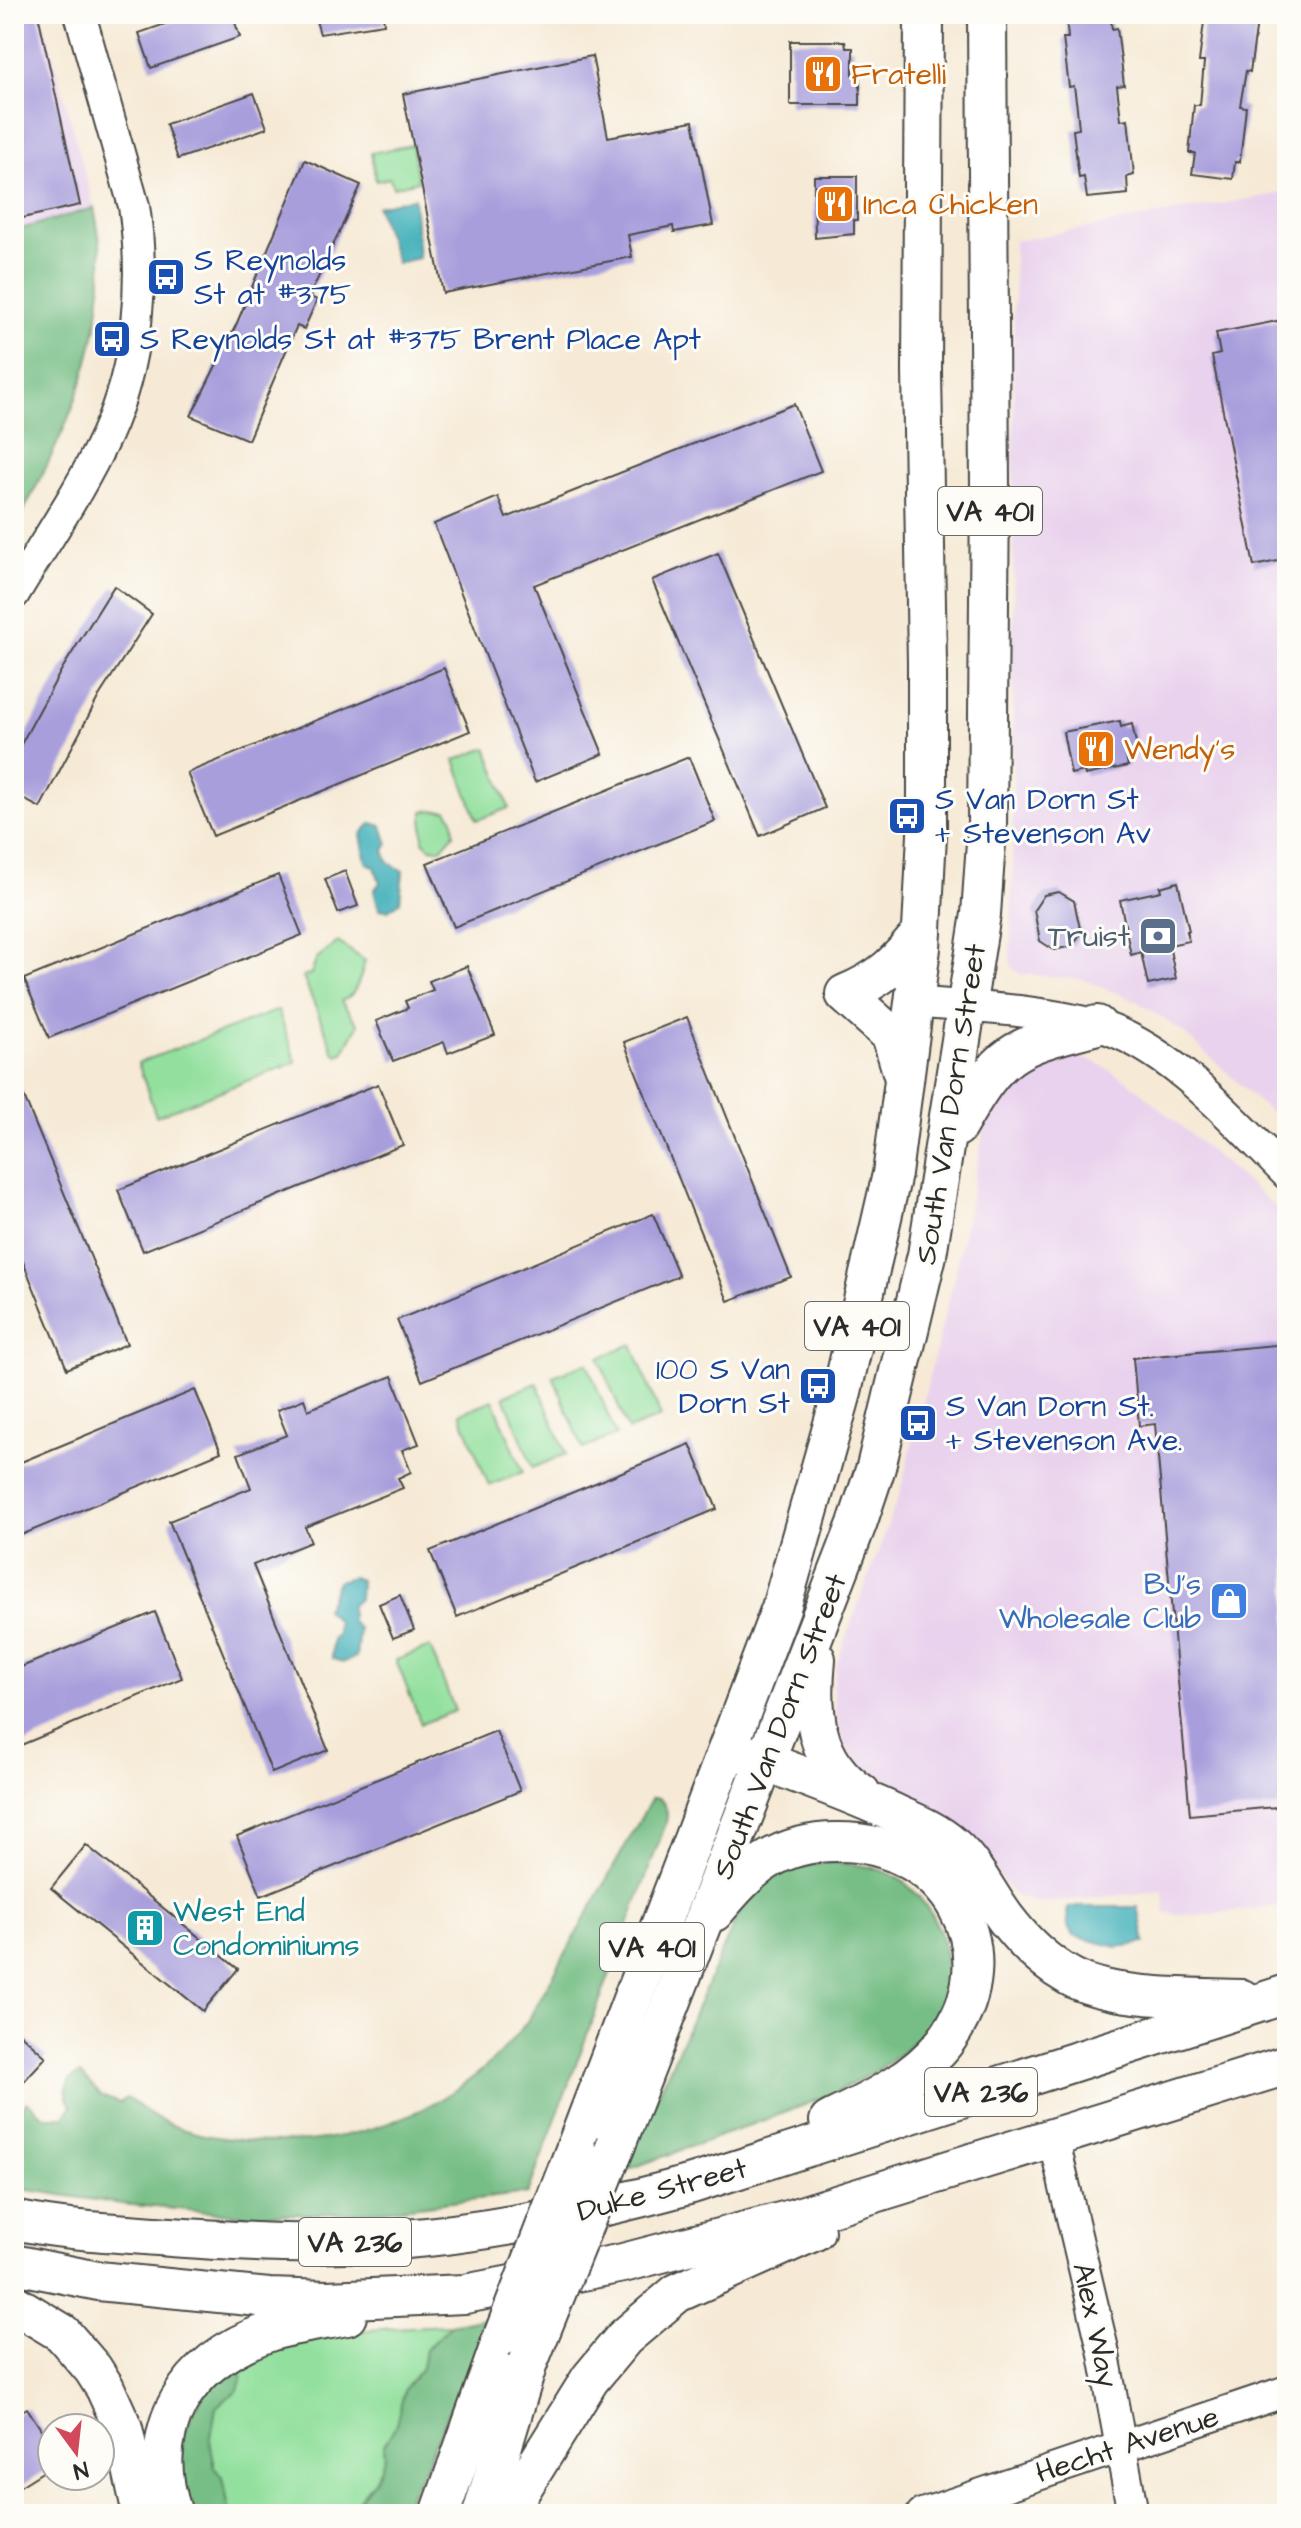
<svg xmlns="http://www.w3.org/2000/svg" width="1301" height="2528" font-family="'Architects Daughter',sans-serif">
  <style>
    .built { fill: #e9d2ed }
    .green { fill: #93e09e; stroke: #5f8664; stroke-width: 2 }
    .forest { fill: #76be85; stroke: #507458; stroke-width: 2 }
    .water { fill: #3eafb9; stroke: #346d72; stroke-width: 2 }
    .building { fill: #a89edc }
    .lines { fill: none; stroke-linecap: round; stroke-linejoin: round }
    .minor-casing { stroke: #494845; stroke-width: 34 }
    .major-casing { stroke: #494845; stroke-width: 42 }
    .minor { stroke: #fff; stroke-width: 30 }
    .major { stroke: #fff; stroke-width: 38 }
    .major-bridge-casing { stroke: #494845; stroke-width: 42; stroke-linecap: butt }
    .major-bridge { stroke: #fff; stroke-width: 38 }
    .labels { text-anchor: middle; stroke-width: 6; stroke-linejoin: round; paint-order: stroke }
    .shield { fill: #fdfcf7; stroke: #6a6a68; stroke-width: 2 }
    .shield-label { font-size: 28px; font-weight: bold; fill: #2b2b2b }
    .food-label { font-size: 30px; fill: #c56008; stroke: #fdfcf7; text-anchor: start }
    .transit-label { font-size: 30px; fill: #164399; stroke: #fdfcf7; text-anchor: start }
    .service-label { font-size: 30px; fill: #4e5e75; stroke: #fdfcf7; text-anchor: end }
    .street-label { font-size: 30px; fill: #2b2b2b; stroke: #fdfcf7 }
    .shop-label { font-size: 30px; fill: #366cbe; stroke: #fdfcf7; text-anchor: end }
    .culture-label { font-size: 30px; fill: #0d838f; stroke: #fdfcf7; text-anchor: start }
  </style>
  <rect width="100%" height="100%" fill="#fdfcf7"/>
  <filter id="ink" filterUnits="userSpaceOnUse"><feTurbulence type="fractalNoise" baseFrequency=".0125" numOctaves="2"/><feDisplacementMap in="SourceGraphic" scale="16" xChannelSelector="R" yChannelSelector="G"/><feConvolveMatrix kernelMatrix="1 2 1 2 8 2 1 2 1" color-interpolation-filters="sRGB"/></filter>
  <filter id="wash" filterUnits="userSpaceOnUse"><feTurbulence type="fractalNoise" baseFrequency=".006" numOctaves="4" result="noise"/><feDisplacementMap in="SourceGraphic" scale="32" xChannelSelector="R" yChannelSelector="G"/><feGaussianBlur stdDeviation="1.8" result="paint"/><feColorMatrix in="noise" values="0 0 0 0 0 0 0 0 0 0 0 0 0 0 0 0 0 1.4 0 .05"/><feComposite in="paint" operator="in"/></filter>
  <g filter="url(#wash)">
    <rect width="100%" height="100%" fill="#f6ead6"/>
    <g class="built">
      <polygon points="14,14 42,14 94,208 14,231"/>
      <polygon points="1287,192 1287,1128 1184,1033 1137,1001 1081,979 1020,974 1012,968 1010,959 1013,847 1014,241"/>
      <polygon points="1054,1056 1077,1057 1094,1061 1131,1083 1287,1217 1287,1905 1198,1915 1165,1913 1163,1891 1040,1903 1015,1896 966,1836 923,1804 882,1784 860,1766 844,1743 836,1716 833,1689 837,1662 900,1492 956,1270 990,1102 1000,1084 1035,1059"/>
    </g>
    <g class="green">
      <polygon points="412,145 418,181 393,187 390,178 376,181 371,153"/>
      <polygon points="487,748 509,808 477,820 455,760"/>
      <polygon points="447,810 453,819 454,834 441,849 430,848 423,841 423,811"/>
      <path d="M 338,942 L 365,961 C 360,977 358,995 341,1001 L 358,1025 L 343,1053 L 338,1055 L 334,1052 L 303,977 L 311,974 L 317,958 Z"/>
      <polygon points="278,1010 296,1062 156,1116 138,1063"/>
      <polygon points="632,1344 661,1417 628,1430 599,1358"/>
      <polygon points="587,1363 616,1435 583,1449 553,1376"/>
      <polygon points="537,1383 566,1454 533,1468 504,1396"/>
      <polygon points="493,1400 523,1472 489,1486 460,1413"/>
      <polygon points="430,1647 455,1711 421,1724 396,1660"/>
      <path d="M 451,2325 L 425,2350 L 422,2368 L 395,2427 L 384,2445 L 385,2455 L 381,2468 L 374,2481 L 347,2514 L 230,2514 L 223,2478 L 215,2467 L 210,2442 L 216,2407 L 225,2399 L 237,2369 L 226,2369 C 289,2331 379,2328 451,2325 Z"/>
    </g>
    <g class="forest">
      <path d="M 94,208 C 97,224 101,241 101,257 C 105,357 59,444 14,529 L 14,315 L 25,299 L 14,231 Z"/>
      <path d="M 652,1798 L 659,1798 C 667,1806 668,1812 666,1823 L 528,2193 L 357,2213 L 242,2215 L 122,2204 L 14,2188 L 14,2117 L 27,2102 L 46,2117 L 64,2117 L 72,2107 C 64,2092 63,2079 81,2074 L 101,2096 L 119,2103 L 127,2098 C 140,2107 154,2118 169,2124 C 191,2134 216,2138 240,2140 C 350,2152 466,2110 530,2017 Z"/>
      <path d="M 825,1862 C 879,1865 908,1871 935,1921 C 944,1938 946,1955 946,1974 C 942,2063 815,2101 745,2127 C 704,2142 664,2156 624,2171 L 739,1913 C 762,1878 785,1869 825,1862 Z"/>
      <polygon points="480,2319 486,2319 488,2324 421,2475 399,2514 347,2514 374,2481 381,2468 385,2455 384,2445 395,2427 405,2389 422,2368 425,2350 451,2325"/>
      <path d="M 237,2369 L 242,2377 L 238,2390 L 216,2407 L 210,2442 L 215,2467 L 223,2478 L 230,2514 L 189,2514 C 186,2497 181,2480 181,2463 C 180,2428 204,2380 237,2369 Z"/>
    </g>
    <g class="water">
      <polygon points="414,198 419,258 397,263 377,206"/>
      <polygon points="372,823 382,826 388,844 384,850 388,862 403,871 400,902 388,910 379,909 374,890 380,883 375,867 366,862 361,834"/>
      <polygon points="352,1577 360,1580 359,1599 351,1604 351,1622 359,1629 356,1657 342,1663 332,1658 332,1639 337,1635 337,1621 325,1609 338,1581"/>
      <polygon points="1067,1907 1138,1907 1145,1943 1117,1947 1073,1936 1068,1927"/>
    </g>
    <g id="blocks">
      <g class="building">
        <polygon points="14,14 38,14 80,205 14,220"/>
        <polygon points="194,14 232,14 240,37 151,68 139,33"/>
        <polygon points="314,14 383,14 384,24 320,34"/>
        <polygon points="1088,14 1110,14 1112,29 1117,28 1124,85 1117,86 1121,120 1128,119 1134,175 1127,177 1128,194 1087,198 1084,177 1079,178 1073,130 1079,129 1077,108 1074,86 1069,87 1063,38 1068,38 1066,17"/>
        <polygon points="1205,14 1258,15 1250,72 1246,71 1240,106 1246,107 1240,162 1235,162 1233,179 1192,174 1195,153 1189,153 1194,105 1200,105 1204,62 1199,62"/>
        <polygon points="790,41 845,41 846,48 853,48 853,75 860,75 860,105 790,105"/>
        <polygon points="592,56 608,137 693,121 713,225 674,232 673,226 628,235 632,257 443,293 403,94"/>
        <polygon points="254,93 267,128 178,159 166,124"/>
        <polygon points="305,160 361,185 311,293 310,297 317,300 304,329 297,326 295,330 248,440 191,416 237,323"/>
        <polygon points="814,176 857,176 857,220 854,220 854,234 815,238"/>
        <polygon points="1287,319 1287,559 1254,566 1212,356 1220,354 1216,333"/>
        <polygon points="794,404 821,471 534,585 603,754 535,782 434,524 498,497 506,518"/>
        <polygon points="718,553 825,808 760,836 652,580"/>
        <polygon points="114,586 152,614 99,696 40,808 14,794 14,757 62,669"/>
        <polygon points="444,668 470,731 213,836 187,773"/>
        <polygon points="1120,721 1121,727 1132,724 1138,753 1126,755 1128,766 1085,775 1084,771 1071,774 1063,732"/>
        <polygon points="689,757 715,821 454,927 427,863"/>
        <polygon points="345,871 358,906 338,913 325,879"/>
        <polygon points="278,875 302,935 49,1038 24,979"/>
        <polygon points="1178,882 1189,931 1187,931 1189,941 1169,945 1176,979 1148,985 1141,952 1131,955 1120,900 1161,891 1160,887"/>
        <polygon points="1059,892 1074,901 1081,933 1072,946 1054,950 1040,941 1034,910 1044,895"/>
        <polygon points="467,966 495,1035 448,1053 444,1042 393,1061 376,1021 408,1008 405,1001 433,990 429,981"/>
        <polygon points="687,1017 791,1277 728,1301 624,1042"/>
        <polygon points="14,1073 127,1344 67,1369 14,1240"/>
        <polygon points="378,1084 403,1145 143,1251 118,1190"/>
        <polygon points="653,1214 679,1276 422,1381 397,1320"/>
        <polygon points="1287,1344 1287,1806 1190,1815 1155,1424 1139,1426 1133,1358"/>
        <polygon points="392,1376 419,1444 402,1450 411,1472 398,1478 403,1488 305,1527 311,1542 253,1565 328,1750 272,1773 169,1521 251,1488 238,1454 287,1435 277,1410 304,1399 308,1410"/>
        <polygon points="195,1390 221,1452 14,1538 14,1465"/>
        <polygon points="690,1444 717,1509 457,1617 430,1551"/>
        <polygon points="400,1595 414,1630 393,1638 379,1604"/>
        <polygon points="155,1612 182,1678 14,1748 14,1670"/>
        <polygon points="496,1731 520,1791 261,1896 237,1836"/>
        <polygon points="86,1845 238,1969 203,2011 51,1888"/>
        <polygon points="14,2028 46,2057 14,2092"/>
        <polygon points="27,2408 52,2446 52,2466 14,2490 14,2416"/>
      </g>
    </g>
  </g>
  <g filter="url(#ink)">
    <use href="#blocks" fill-opacity="0" stroke="#494845" stroke-width="2"/>
    <g class="lines">
      <g class="minor-casing">
        <g id="minor">
          <path d="M 14,594 C 45,542 81,490 106,435 C 138,365 145,281 134,206 L 80,14"/>
          <path d="M 914,1002 C 974,1008 1038,1009 1096,1025 C 1170,1046 1234,1121 1287,1174"/>
          <polyline points="1053,2137 1103,2349 1133,2514"/>
          <polyline points="922,2514 1287,2391"/>
        </g>
      </g>
      <g class="major-casing">
        <g id="major">
          <path d="M 903,1075 L 891,1035 L 845,994 C 882,979 897,963 922,932"/>
          <path d="M 957,1127 C 1001,1049 1012,1047 1097,1025"/>
          <path d="M 816,1659 C 811,1710 813,1761 861,1793"/>
          <path d="M 743,1753 C 795,1774 849,1791 900,1816 C 919,1824 937,1832 953,1846 C 977,1867 989,1899 1010,1924 C 1026,1944 1046,1963 1069,1976 C 1110,2000 1194,1997 1242,1999"/>
          <path d="M 714,1912 C 730,1893 746,1874 766,1861 C 786,1848 812,1842 836,1842 C 946,1840 1014,1952 944,2043 C 915,2080 870,2101 829,2121"/>
          <polyline points="616,2145 857,1524 876,1467 927,1255 981,914 987,828 990,488 987,14"/>
          <polyline points="576,2147 781,1608 841,1396 892,1174 921,948 927,835 927,663 922,372 924,14"/>
          <path d="M 14,2220 C 65,2231 119,2233 171,2237 C 245,2242 321,2247 395,2240 C 496,2232 595,2211 692,2184 L 1287,1994"/>
          <polyline points="14,2264 98,2281 269,2298 327,2300 465,2294 623,2263 788,2220 1287,2065"/>
          <polyline points="14,2304 62,2333 93,2369 105,2388 123,2428 142,2514"/>
          <path d="M 173,2514 C 143,2428 186,2361 269,2332 C 293,2324 321,2321 347,2316"/>
          <polyline points="440,2514 503,2336"/>
          <polyline points="482,2514 528,2363"/>
          <polyline points="506,2514 590,2379 624,2338 677,2293 815,2231"/>
        </g>
      </g>
      <use href="#minor" class="minor"/>
      <use href="#major" class="major"/>
      <g class="major-bridge-casing">
        <g id="major-bridge">
          <polyline points="503,2336 576,2147"/>
          <polyline points="528,2363 616,2145"/>
        </g>
      </g>
      <use href="#major-bridge" class="major-bridge"/>
    </g>
  </g>
  <defs>
    <g id="restaurant-square" transform="scale(2)"><rect x="-9" y="-9" width="18" height="18" rx="4" fill="#e8710a" stroke="#fdfcf7"/><path d="M-5-6h1v4h1v-4h1v4h1v-4h1v5L-1.5 .5V6h-2V.5L-5-1ZM5-6V6H3V1.5H1.5Q1.5-4 5-6Z" fill="#fff"/></g>
    <g id="bus-square" transform="scale(2)"><rect x="-9" y="-9" width="18" height="18" rx="4" fill="#1a4fb4" stroke="#fdfcf7"/><path d="M-5-6H5V4H4V6H2V4H-2V6H-4V4H-5ZM-3.5-4V0h7V-4ZM-3.5 1.2v1.5H-2V1.2ZM2 1.2v1.5H3.5V1.2Z" fill="#fff"/></g>
    <g id="bank-square" transform="scale(2)"><rect x="-9" y="-9" width="18" height="18" rx="4" fill="#5c6f8a" stroke="#fdfcf7"/><path d="M-6-4H6V4H-6ZM0-2.3a2.3 2.3 0 1 0 0 4.6a2.3 2.3 0 1 0 0-4.6Z" fill="#fff"/></g>
    <g id="shop-square" transform="scale(2)"><rect x="-9" y="-9" width="18" height="18" rx="4" fill="#3f7fe0" stroke="#fdfcf7"/><path d="M-5-2.5h2.3a2.7 3.5 0 0 1 5.4 0H5L5.5 6h-11ZM-1.5-2.5h3a1.5 2.3 0 0 0-3 0Z" fill="#fff"/></g>
    <g id="building-square" transform="scale(2)"><rect x="-9" y="-9" width="18" height="18" rx="4" fill="#0f9aa8" stroke="#fdfcf7"/><path d="M-4-6H4V6H1V3H-1V6H-4ZM-2.5-4.3h1.7v1.8h-1.7ZM.8-4.3h1.7v1.8H.8ZM-2.5-1h1.7V.8h-1.7ZM.8-1h1.7V.8H.8Z" fill="#fff"/></g>
  </defs>
  <g fill-rule="evenodd">
    <use href="#restaurant-square" x="823" y="74"/>
    <use href="#restaurant-square" x="835" y="204"/>
    <use href="#bus-square" x="166" y="277"/>
    <use href="#bus-square" x="112" y="339"/>
    <use href="#restaurant-square" x="1096" y="749"/>
    <use href="#bus-square" x="907" y="816"/>
    <use href="#bank-square" x="1158" y="936"/>
    <use href="#bus-square" x="818" y="1386"/>
    <use href="#bus-square" x="918" y="1423"/>
    <use href="#shop-square" x="1229" y="1601"/>
    <use href="#building-square" x="145" y="1928"/>
  </g>
  <g class="labels">
    <g class="shield">
      <rect x="938" y="487" width="104" height="48" rx="6"/>
      <rect x="805" y="1302" width="104" height="48" rx="6"/>
      <rect x="600" y="1923" width="104" height="48" rx="6"/>
      <rect x="925" y="2068" width="112" height="48" rx="6"/>
      <rect x="299" y="2218" width="112" height="48" rx="6"/>
    </g>
    <g class="shield-label">
      <text x="990" y="521">VA 401</text>
      <text x="857" y="1336">VA 401</text>
      <text x="652" y="1957">VA 401</text>
      <text x="981" y="2102">VA 236</text>
      <text x="355" y="2252">VA 236</text>
    </g>
    <g class="food-label">
      <text x="851" y="84">Fratelli</text>
      <text x="863" y="214">Inca Chicken</text>
      <text x="1124" y="759">Wendy's</text>
    </g>
    <g class="transit-label">
      <text x="194" y="270">S Reynolds<tspan x="194" dy="34">St at #375</tspan></text>
      <text x="140" y="349">S Reynolds St at #375 Brent Place Apt</text>
      <text x="935" y="809">S Van Dorn St<tspan x="935" dy="34">+ Stevenson Av</tspan></text>
      <text x="790" y="1379" text-anchor="end">100 S Van<tspan x="790" dy="34">Dorn St</tspan></text>
      <text x="946" y="1416">S Van Dorn St.<tspan x="946" dy="34">+ Stevenson Ave.</tspan></text>
    </g>
    <g class="service-label">
      <text x="1130" y="946">Truist</text>
    </g>
    <g class="street-label">
      <text transform="translate(950 1104) rotate(-81)" y="10">South Van Dorn Street</text>
      <text transform="translate(779 1726) rotate(-69)" y="10">South Van Dorn Street</text>
      <text transform="translate(662 2189) rotate(-15)" y="10">Duke Street</text>
      <text transform="translate(1096 2325) rotate(78)" y="10">Alex Way</text>
      <text transform="translate(1127 2444) rotate(-18)" y="10">Hecht Avenue</text>
    </g>
    <g class="shop-label">
      <text x="1201" y="1594">BJ's<tspan x="1201" dy="34">Wholesale Club</tspan></text>
    </g>
    <g class="culture-label">
      <text x="173" y="1921">West End<tspan x="173" dy="34">Condominiums</tspan></text>
    </g>
  </g>
  <rect width="1301" height="2528" fill="none" stroke="#fdfcf7" stroke-width="48"/>
  <g transform="translate(76 2452) rotate(165)"><circle r="38" fill="#fdfcf7" stroke="#a9a8a5" stroke-width="2"/>
  <path d="M0-6L14 30L0 20L-14 30Z" fill="#d1495b"/>
  <text y="-12" font-size="22" font-weight="bold" text-anchor="middle" fill="#2b2b2b">N</text>
  </g>
</svg>
